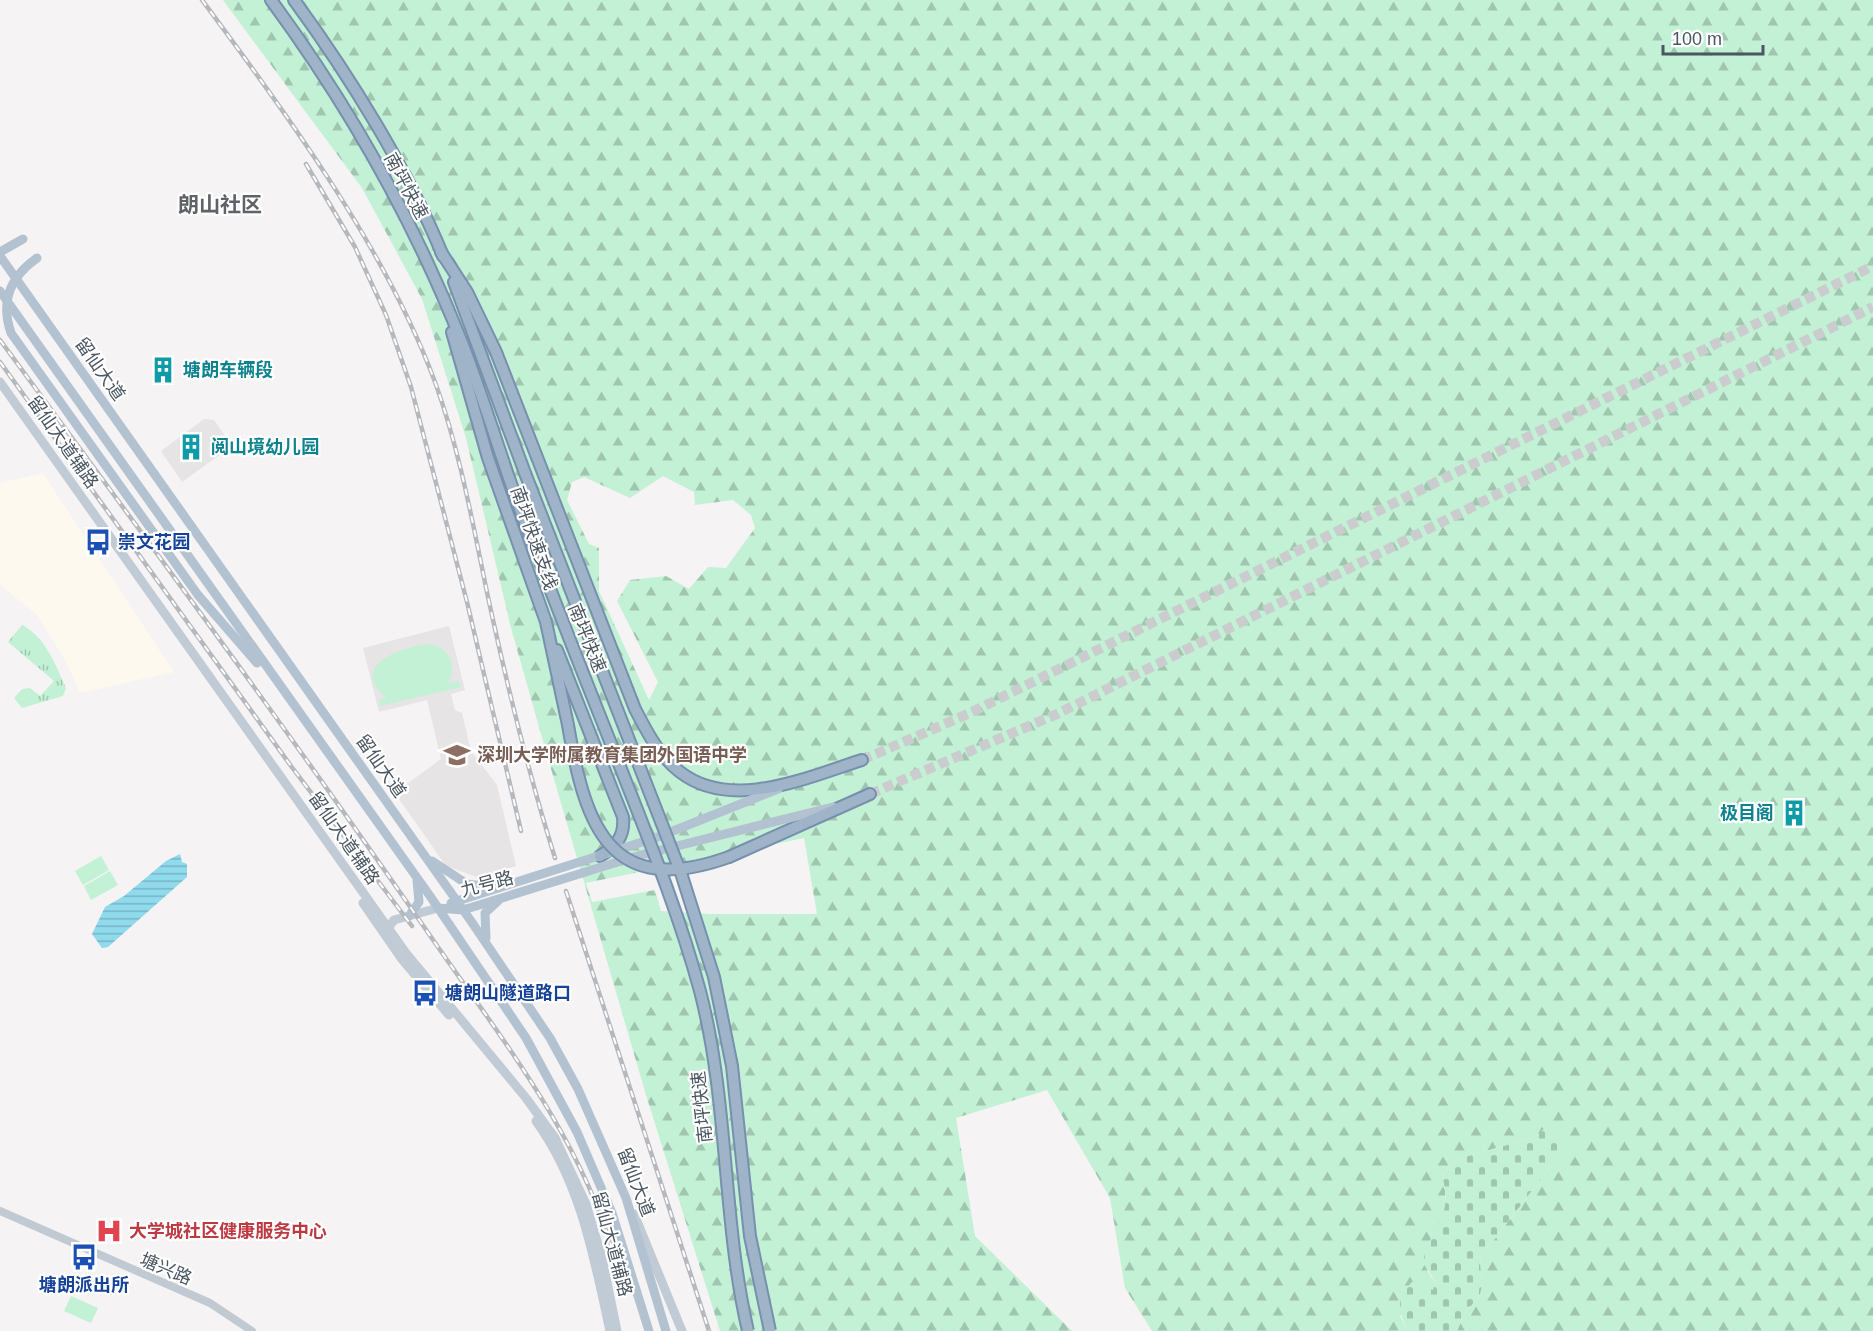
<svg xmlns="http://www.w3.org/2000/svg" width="1873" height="1331" font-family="Arial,'Noto Sans SC',sans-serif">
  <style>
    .commercial { fill: #fdf9ef }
    .education { fill: #e6e4e5 }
    .grass { fill: url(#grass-tufts) }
    .forest { fill: url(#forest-firs); fill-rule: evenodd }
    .cemetery { fill: url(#cemetery-stones) }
    .park { fill: #c3f1d5 }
    .water { fill: url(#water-rules) }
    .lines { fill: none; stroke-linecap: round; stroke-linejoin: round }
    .trunk-tunnel { stroke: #caccce; stroke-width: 10; stroke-dasharray: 10 5; stroke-linecap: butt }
    .trunk-casing { stroke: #7690ad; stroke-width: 14 }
    .tertiary { stroke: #c1cad2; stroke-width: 8 }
    .secondary { stroke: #c1cbd6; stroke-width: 9 }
    .primary { stroke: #b3c2d1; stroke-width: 9 }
    .trunk { stroke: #9fb4c9; stroke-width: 10 }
    .rail-casing { stroke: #b5b8bd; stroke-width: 4.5 }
    .rail { stroke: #fff; stroke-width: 2; stroke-dasharray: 7; stroke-linecap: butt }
    .trunk-bridge-casing { stroke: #7690ad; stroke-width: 14; stroke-linecap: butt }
    .primary-bridge { stroke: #b3c2d1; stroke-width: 9 }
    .trunk-bridge { stroke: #9fb4c9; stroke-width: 10 }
    .labels { text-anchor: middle; stroke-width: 4.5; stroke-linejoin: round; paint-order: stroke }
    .street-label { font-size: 18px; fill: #4a5661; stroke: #fff }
    .culture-label { font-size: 18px; font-weight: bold; fill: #0d838f; stroke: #fff; text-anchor: start }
    .transit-label { font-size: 18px; font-weight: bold; fill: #164399; stroke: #fff; text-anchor: start }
    .education-label { font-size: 18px; font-weight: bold; fill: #785e54; stroke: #fff; text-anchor: start }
    .health-label { font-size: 18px; font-weight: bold; fill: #be3a42; stroke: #fff; text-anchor: start }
    .quarter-label { font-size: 21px; font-weight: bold; fill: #5f6368; stroke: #fff }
  </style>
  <defs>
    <pattern id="grass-tufts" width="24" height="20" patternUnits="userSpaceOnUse" patternTransform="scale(1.5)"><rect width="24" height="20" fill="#c3f1d5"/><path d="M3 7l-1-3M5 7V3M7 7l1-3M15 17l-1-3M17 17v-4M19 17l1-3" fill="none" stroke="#a0c6b0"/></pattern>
    <pattern id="forest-firs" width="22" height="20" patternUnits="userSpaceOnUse" patternTransform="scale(1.5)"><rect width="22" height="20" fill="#c3f1d5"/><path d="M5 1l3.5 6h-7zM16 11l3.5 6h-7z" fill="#a0c6b0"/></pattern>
    <pattern id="cemetery-stones" width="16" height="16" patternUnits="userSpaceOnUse" patternTransform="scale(1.5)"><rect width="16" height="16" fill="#c3f1d5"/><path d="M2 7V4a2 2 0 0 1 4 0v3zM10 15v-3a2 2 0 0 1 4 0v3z" fill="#a0c6b0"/></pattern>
    <pattern id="water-rules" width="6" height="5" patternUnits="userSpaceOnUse" patternTransform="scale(1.5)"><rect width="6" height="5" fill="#90daee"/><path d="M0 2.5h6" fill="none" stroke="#78b4c4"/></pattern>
  </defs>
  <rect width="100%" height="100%" fill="#f5f3f3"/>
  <polygon class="commercial" points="43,473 174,672 80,693 64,658 37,615 0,585 0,483"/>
  <g class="education">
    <polygon points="204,419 214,420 232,446 182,482 161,451"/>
    <polygon points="449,626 465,690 451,694 455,710 462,713 471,751 497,785 516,866 479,878 446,866 399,799 407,784 441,759 427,700 379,712 363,648"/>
  </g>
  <path class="grass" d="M 22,625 C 46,638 55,664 66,688 L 63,696 L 22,708 L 14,698 L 22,689 L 30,688 L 40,696 L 54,681 L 8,642 Z"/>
  <path class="forest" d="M 223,0 L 1873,0 L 1873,1331 L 1457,1331 C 1460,1324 1463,1315 1468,1309 C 1472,1304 1478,1300 1480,1294 C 1487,1273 1471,1261 1490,1245 L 1551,1166 L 1532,1138 L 1454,1160 L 1442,1176 C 1446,1191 1448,1207 1442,1222 C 1433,1243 1414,1260 1435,1281 L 1433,1291 L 1400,1316 L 1408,1331 L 1152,1331 L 1125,1288 L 1110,1198 L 1047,1090 L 956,1118 L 975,1236 L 1072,1331 L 720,1331 L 646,1095 L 547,755 L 511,628 L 466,438 L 422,299 L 362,188 ZM 663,476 L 694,492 L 695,505 L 733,500 L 751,515 L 755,528 L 726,568 L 708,567 L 689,589 L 666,576 L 630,580 L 617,601 L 658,682 L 649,700 L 599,591 L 599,548 L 589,544 L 567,500 L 572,482 L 584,477 L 630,498 ZM 804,838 L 817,914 L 711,914 L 661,911 L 655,890 L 592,902 L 586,883 Z"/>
  <path class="cemetery" d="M 1544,1129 L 1560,1135 L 1565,1146 L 1559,1162 L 1551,1166 L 1490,1245 C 1471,1261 1487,1273 1480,1294 C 1478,1300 1472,1304 1468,1309 C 1463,1315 1460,1324 1457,1331 L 1408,1331 C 1397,1310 1396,1297 1414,1280 L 1433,1290 L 1435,1281 L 1423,1263 C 1429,1226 1455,1220 1442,1176 L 1454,1160 L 1532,1138 Z"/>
  <g class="park">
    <path d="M 427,644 C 449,646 458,665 448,683 L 459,681 L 461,687 L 380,706 L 379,700 L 387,698 C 347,665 401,648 427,644 Z"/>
    <polygon points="101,856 109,870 83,885 75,871"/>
    <polygon points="110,871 118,885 91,900 84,886"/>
    <polygon points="71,1296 98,1308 91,1323 64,1311"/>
  </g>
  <polygon class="water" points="180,854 182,862 187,864 187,877 108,947 102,948 92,934 105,907 124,896 166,861"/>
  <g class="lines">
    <g class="trunk-tunnel">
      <polyline points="862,760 970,713 1873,266"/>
      <polyline points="870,794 1057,714 1873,307"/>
    </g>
    <g class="trunk-casing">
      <g id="trunk">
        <path d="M 271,0 C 349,106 415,223 463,345 C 480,389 494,434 509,478"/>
        <path d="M 294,0 C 349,75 408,170 443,256"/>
        <path d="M 441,252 L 467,292 L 496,352 L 635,709 C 647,732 659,756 680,772 C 732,812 808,777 862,760"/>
        <polyline points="454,282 525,473"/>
        <polyline points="452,332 488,458 546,622 568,725"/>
        <path d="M 557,650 L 623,817 C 625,837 616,846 600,856"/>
        <polyline points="729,857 870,794"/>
      </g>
    </g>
    <polyline class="tertiary" points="0,1211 210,1303 252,1331"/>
    <g class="secondary">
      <polyline points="0,382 406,953 526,1098 555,1138 586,1204 602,1258 617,1331"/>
      <polyline points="363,903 401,958 449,1015"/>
      <polyline points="388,928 394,920 438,908"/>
      <path d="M 536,1121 C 581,1183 594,1258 610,1331"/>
      <polyline points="634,1214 682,1331"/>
    </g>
    <g class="primary">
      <polyline points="0,252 23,239"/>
      <polyline points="0,256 471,921 550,1038 578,1089 626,1198 666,1331"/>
      <polyline points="0,291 430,896 526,1038 577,1132 612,1213 649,1331"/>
      <polyline points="168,553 198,595 257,663"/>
      <polyline points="432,861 467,884 492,887"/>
      <polyline points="451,903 658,837 778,789"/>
      <polyline points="438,908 463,910 637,856 833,807"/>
      <polyline points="409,916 419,902 417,880"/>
      <polyline points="486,938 485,913 498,901"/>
    </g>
    <use href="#trunk" class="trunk"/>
    <g class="rail-casing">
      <g id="rail">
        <path d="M 202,0 C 287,115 385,247 435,382 C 460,451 473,525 488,597 C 507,685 528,772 555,858"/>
        <polyline points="306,164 355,247 386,315 411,387 467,602 521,831"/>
        <path d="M 0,340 C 142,533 284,725 420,921 C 492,1027 579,1131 614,1256"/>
        <polyline points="0,362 291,766 412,926"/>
        <polyline points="566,891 709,1331"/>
      </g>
    </g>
    <use href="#rail" class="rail"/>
    <g class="trunk-bridge-casing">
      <g id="trunk-bridge">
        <polyline points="525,473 681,873 714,977 732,1066 750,1236 770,1331"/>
        <path d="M 509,478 C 544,578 584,675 623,774 C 651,845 680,917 700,991 C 729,1102 722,1219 748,1331"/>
        <path d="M 568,725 C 585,825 609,900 729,857"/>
      </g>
    </g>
    <path class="primary-bridge" d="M 37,258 C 10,277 0,301 11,333 L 168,553"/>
    <use href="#trunk-bridge" class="trunk-bridge"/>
  </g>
  <defs>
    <g id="building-bare" transform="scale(2.07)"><path d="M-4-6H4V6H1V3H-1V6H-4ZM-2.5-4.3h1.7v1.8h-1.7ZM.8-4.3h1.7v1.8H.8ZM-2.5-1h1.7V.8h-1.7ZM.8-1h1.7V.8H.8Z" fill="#0f9aa8" stroke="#fff" stroke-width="2.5" paint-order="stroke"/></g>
    <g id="bus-bare" transform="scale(2.07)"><path d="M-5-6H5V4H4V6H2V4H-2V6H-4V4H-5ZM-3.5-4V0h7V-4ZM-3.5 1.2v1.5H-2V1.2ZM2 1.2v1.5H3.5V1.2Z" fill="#1a4fb4" stroke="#fff" stroke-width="2.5" paint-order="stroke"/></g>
    <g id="school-bare" transform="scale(2.07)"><path d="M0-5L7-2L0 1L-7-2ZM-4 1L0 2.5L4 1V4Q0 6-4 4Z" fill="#8d6e63" stroke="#fff" stroke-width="2.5" paint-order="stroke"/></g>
    <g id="hospital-bare" transform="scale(2.07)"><path d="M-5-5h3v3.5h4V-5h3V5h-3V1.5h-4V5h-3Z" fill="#e0444e" stroke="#fff" stroke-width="2.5" paint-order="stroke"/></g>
  </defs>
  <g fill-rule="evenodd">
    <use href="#building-bare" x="163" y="370"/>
    <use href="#building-bare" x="191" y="447"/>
    <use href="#bus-bare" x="98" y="542"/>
    <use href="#school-bare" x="457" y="755"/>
    <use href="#building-bare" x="1794" y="813"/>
    <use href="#bus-bare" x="425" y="993"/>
    <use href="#hospital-bare" x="109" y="1231"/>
    <use href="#bus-bare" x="84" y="1257"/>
  </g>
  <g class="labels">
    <g class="street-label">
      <text transform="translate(406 186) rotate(62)" y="6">南坪快速</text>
      <text transform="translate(100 369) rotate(55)" y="6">留仙大道</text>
      <text transform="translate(63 442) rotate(55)" y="6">留仙大道辅路</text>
      <text transform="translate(534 538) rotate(71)" y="6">南坪快速支线</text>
      <text transform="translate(587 638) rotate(68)" y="6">南坪快速</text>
      <text transform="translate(381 766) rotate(55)" y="6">留仙大道</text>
      <text transform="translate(344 838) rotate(55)" y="6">留仙大道辅路</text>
      <text transform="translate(487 884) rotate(-15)" y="6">九号路</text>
      <text transform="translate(702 1107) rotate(-96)" y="6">南坪快速</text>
      <text transform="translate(636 1182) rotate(69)" y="6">留仙大道</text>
      <text transform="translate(612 1244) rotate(75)" y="6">留仙大道辅路</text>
      <text transform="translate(166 1269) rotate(23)" y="6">塘兴路</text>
    </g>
    <g class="culture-label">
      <text x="183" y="376">塘朗车辆段</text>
      <text x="211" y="453">阅山境幼儿园</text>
      <text x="1774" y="819" text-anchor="end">极目阁</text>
    </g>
    <g class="transit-label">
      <text x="118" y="548">崇文花园</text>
      <text x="445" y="999">塘朗山隧道路口</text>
      <text x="84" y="1291" text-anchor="middle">塘朗派出所</text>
    </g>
    <g class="education-label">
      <text x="477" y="761">深圳大学附属教育集团外国语中学</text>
    </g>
    <g class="health-label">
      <text x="129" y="1237">大学城社区健康服务中心</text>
    </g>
    <g class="quarter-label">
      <text x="220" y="212">朗山社区</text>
    </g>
  </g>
  <path d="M1663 45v9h100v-9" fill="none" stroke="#4a5661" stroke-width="3"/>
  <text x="1672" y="45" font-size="18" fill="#4a5661" stroke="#ffffff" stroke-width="4.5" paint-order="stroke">100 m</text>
</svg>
